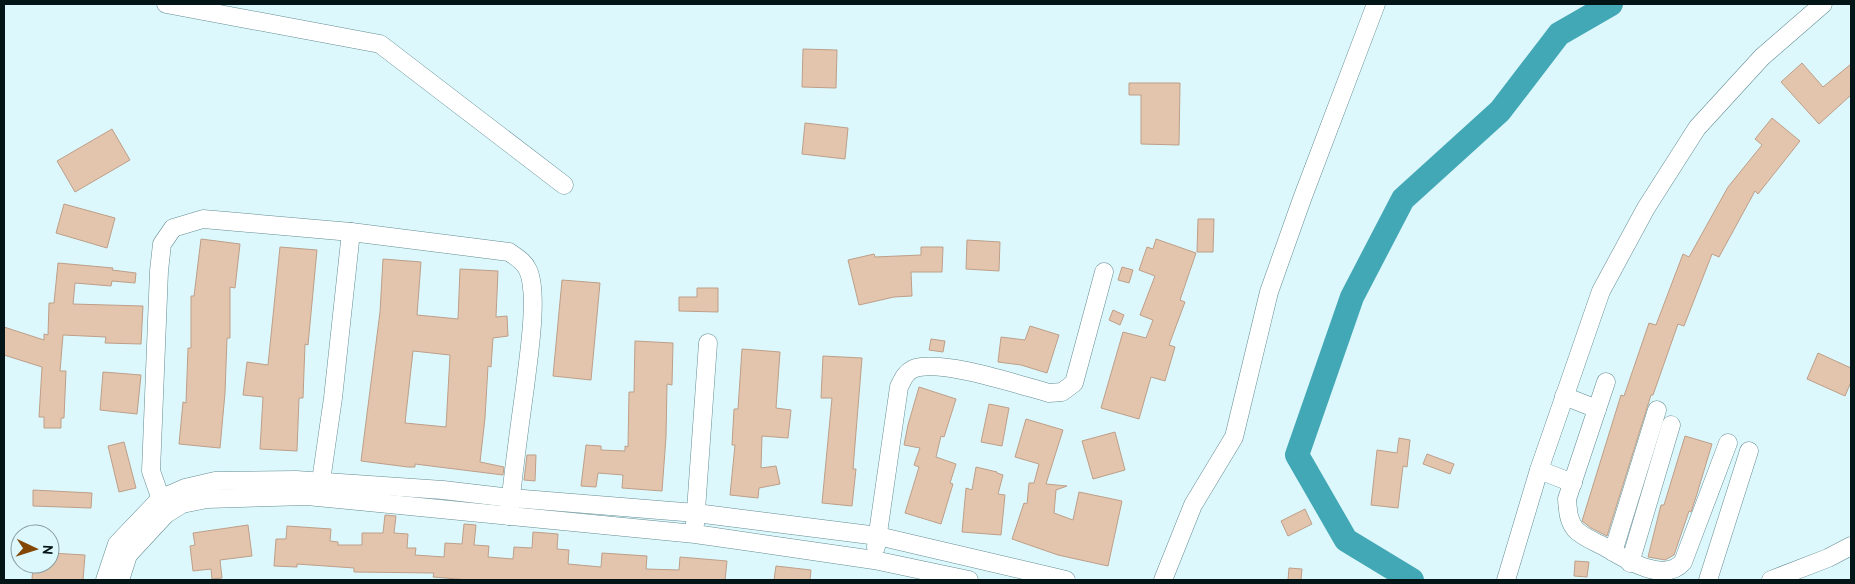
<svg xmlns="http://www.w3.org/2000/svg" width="1855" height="584" font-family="Overpass,sans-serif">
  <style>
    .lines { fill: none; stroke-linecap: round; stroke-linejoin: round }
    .river { stroke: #43a8b5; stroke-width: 24 }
    .building { fill: #e3c4ac; stroke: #bd9f89; fill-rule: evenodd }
    .minor-casing { stroke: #638d93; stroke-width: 19 }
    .minor { stroke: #fff; stroke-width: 18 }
  </style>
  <rect width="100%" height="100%" fill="#ddf8fc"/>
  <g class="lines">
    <polyline class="river" points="1412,580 1346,540 1297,455 1352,297 1403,199 1500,111 1559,34 1611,4"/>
  </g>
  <g class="building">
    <polygon points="803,49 837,50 836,88 802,87"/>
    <polygon points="1802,63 1823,87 1851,64 1851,95 1819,124 1781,82"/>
    <polygon points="1129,83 1180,83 1179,145 1141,144 1141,95 1129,95"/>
    <polygon points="1772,118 1800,141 1758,194 1755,191 1719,257 1712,254 1684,326 1678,324 1653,395 1651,395 1607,536 1591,528 1582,521 1621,395 1624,396 1649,323 1656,325 1683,254 1689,257 1728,187 1762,145 1755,139"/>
    <polygon points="805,123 848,128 845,159 802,154"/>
    <polygon points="112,129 130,160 75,192 57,161"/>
    <polygon points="64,204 115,218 107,248 56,233"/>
    <polygon points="1198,219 1214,219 1213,252 1197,252"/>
    <polygon points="201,239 240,244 235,288 230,287 230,338 227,338 225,393 220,448 179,444 183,402 186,403 188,348 191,348 191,296 194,296"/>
    <polygon points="1156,239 1196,253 1180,300 1185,302 1169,345 1175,347 1165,381 1151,377 1139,419 1101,408 1123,332 1146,338 1153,320 1140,315 1155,276 1139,270 1147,247 1153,249"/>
    <polygon points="967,240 1000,242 999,271 966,269"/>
    <polygon points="280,247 317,250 308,345 305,344 303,398 299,398 297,451 260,449 263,397 243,395 247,362 268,365"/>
    <polygon points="921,247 943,247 942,272 911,272 912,296 894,297 859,305 848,260 874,254 875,257 921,255"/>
    <path d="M 383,259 L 421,262 L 417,315 L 458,319 L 460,269 L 498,271 L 496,317 L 507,316 L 508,336 L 493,338 L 491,367 L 488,366 L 485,418 L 480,462 L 504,467 L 503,475 L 415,464 L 415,467 L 408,467 L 361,461 L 380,312 ZM 413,351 L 450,355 L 446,427 L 405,423 Z"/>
    <polygon points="58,263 113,268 112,270 136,273 135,283 112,281 111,286 75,283 73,304 143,306 141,344 105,343 106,337 63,335 60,371 66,371 64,418 61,418 61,428 44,428 44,417 39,417 42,367 4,355 4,327 44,340 44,334 48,335 49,303 54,303"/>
    <polygon points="1122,267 1133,270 1129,283 1118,280"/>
    <polygon points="562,280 600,283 591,380 553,376"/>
    <polygon points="697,288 718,288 718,312 679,311 679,297 697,297"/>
    <polygon points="1113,310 1124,315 1120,325 1109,320"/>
    <polygon points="1030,326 1059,335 1047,373 1021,365 998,362 1001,337 1025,340"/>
    <polygon points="931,339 945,341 943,352 929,350"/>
    <polygon points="635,341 673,343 672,385 667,384 666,437 662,491 622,488 623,475 598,473 596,487 581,486 586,445 601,446 601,450 625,451 625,446 628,447 629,392 634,392"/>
    <polygon points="742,349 780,352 776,408 791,410 788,438 762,436 761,468 776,466 780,484 759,488 758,498 730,495 735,445 732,445 734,409 738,409"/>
    <polygon points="1818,353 1851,368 1851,382 1845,396 1807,379"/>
    <polygon points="823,356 862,358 853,469 856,469 852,506 822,503 832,398 821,398"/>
    <polygon points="103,372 141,375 137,414 100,410"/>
    <polygon points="919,387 956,399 944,437 941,436 936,457 956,464 950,483 953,484 941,524 905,513 919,467 914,465 920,448 904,445 908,425"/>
    <polygon points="989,404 1009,408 1002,446 981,442"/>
    <polygon points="1026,419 1063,430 1046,484 1067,486 1056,490 1054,513 1073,520 1079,492 1122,501 1108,566 1058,555 1012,539 1024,503 1027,504 1029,483 1034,483 1039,464 1015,457"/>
    <polygon points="1115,432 1125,470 1093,479 1082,441"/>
    <polygon points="1685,436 1712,444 1696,497 1691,512 1689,511 1674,555 1665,560 1648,557 1661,505 1664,505"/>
    <polygon points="1399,438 1410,440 1407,467 1403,466 1398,508 1371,505 1377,450 1397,453"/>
    <polygon points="124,442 136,488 119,492 108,446"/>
    <polygon points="1427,454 1454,464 1450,474 1423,464"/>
    <polygon points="527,455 536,455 535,481 524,480"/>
    <polygon points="976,467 997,472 997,473 1003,475 998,494 1005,495 1001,535 962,532 966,488 972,490"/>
    <polygon points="33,490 92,493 91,508 33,506"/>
    <polygon points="1305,509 1312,524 1288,536 1281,521"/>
    <polygon points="385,515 396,516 394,533 408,534 407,548 416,548 415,555 444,557 445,543 462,544 464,524 476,525 474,545 489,546 488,557 513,559 514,547 532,548 533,532 558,534 557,549 569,550 568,564 601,567 602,553 647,556 646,569 679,570 680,557 727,561 725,580 469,580 433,577 434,573 354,572 354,568 297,564 297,567 274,566 276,539 286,539 287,526 331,529 330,541 338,542 338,545 362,545 362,533 383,533"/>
    <polygon points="248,525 252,556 220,560 222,578 212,579 211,569 193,571 190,546 195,545 193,533"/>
    <polygon points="50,553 85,555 83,580 32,580 33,564 50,564"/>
    <polygon points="1575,561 1589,562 1587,577 1574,576"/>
    <polygon points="776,566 811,570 810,580 774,580"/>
    <polygon points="1289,568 1302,569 1301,580 1288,580"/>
  </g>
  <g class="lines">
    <g class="minor-casing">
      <g id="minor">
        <polyline points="166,4 380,44 564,185"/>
        <path d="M 1606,382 L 1567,499 C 1568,510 1568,520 1575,529 C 1582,537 1596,542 1605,547 C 1625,559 1664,584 1683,562 L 1728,443"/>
        <polyline points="1564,396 1597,409"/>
        <polyline points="1539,470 1573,483"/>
        <polyline points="321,481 333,398 351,232"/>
        <path d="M 166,514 L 151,471 L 159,271 L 162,244 L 173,228 L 203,219 L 351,232 L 509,252 C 516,257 524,261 528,270 C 539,294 528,360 525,387 C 519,430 513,473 509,516"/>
        <polyline points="695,524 708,343"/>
        <path d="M 876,547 L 899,387 C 903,379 905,373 913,369 C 939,358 1019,385 1049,393 L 1062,392 L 1074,383 L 1104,272"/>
        <polyline points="1613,552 1657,410"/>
        <polyline points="1630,563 1671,425"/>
        <polyline points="105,580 117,544 160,499 185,488 215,481 296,480 443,490 511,498 696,513 878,536 1066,580"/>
        <polyline points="120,580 128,555 166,514 182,504 207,499 307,496 695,534 874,560 969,580"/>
        <polyline points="1163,580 1193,505 1234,437 1269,292 1302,199 1376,4"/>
        <polyline points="1506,580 1539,470 1601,291 1646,208 1697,128 1762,57 1823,4"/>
        <polyline points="1708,580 1749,451"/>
        <polyline points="1771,580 1828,558 1851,546"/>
      </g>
    </g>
    <use href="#minor" class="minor"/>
  </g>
  <rect width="1855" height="584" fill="none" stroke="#041517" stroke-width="10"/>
  <g transform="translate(35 549) rotate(94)"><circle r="24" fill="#ddf8fc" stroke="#869da0"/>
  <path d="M0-4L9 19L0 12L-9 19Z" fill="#834603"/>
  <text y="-8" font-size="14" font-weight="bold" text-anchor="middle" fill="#041517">N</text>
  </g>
</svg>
